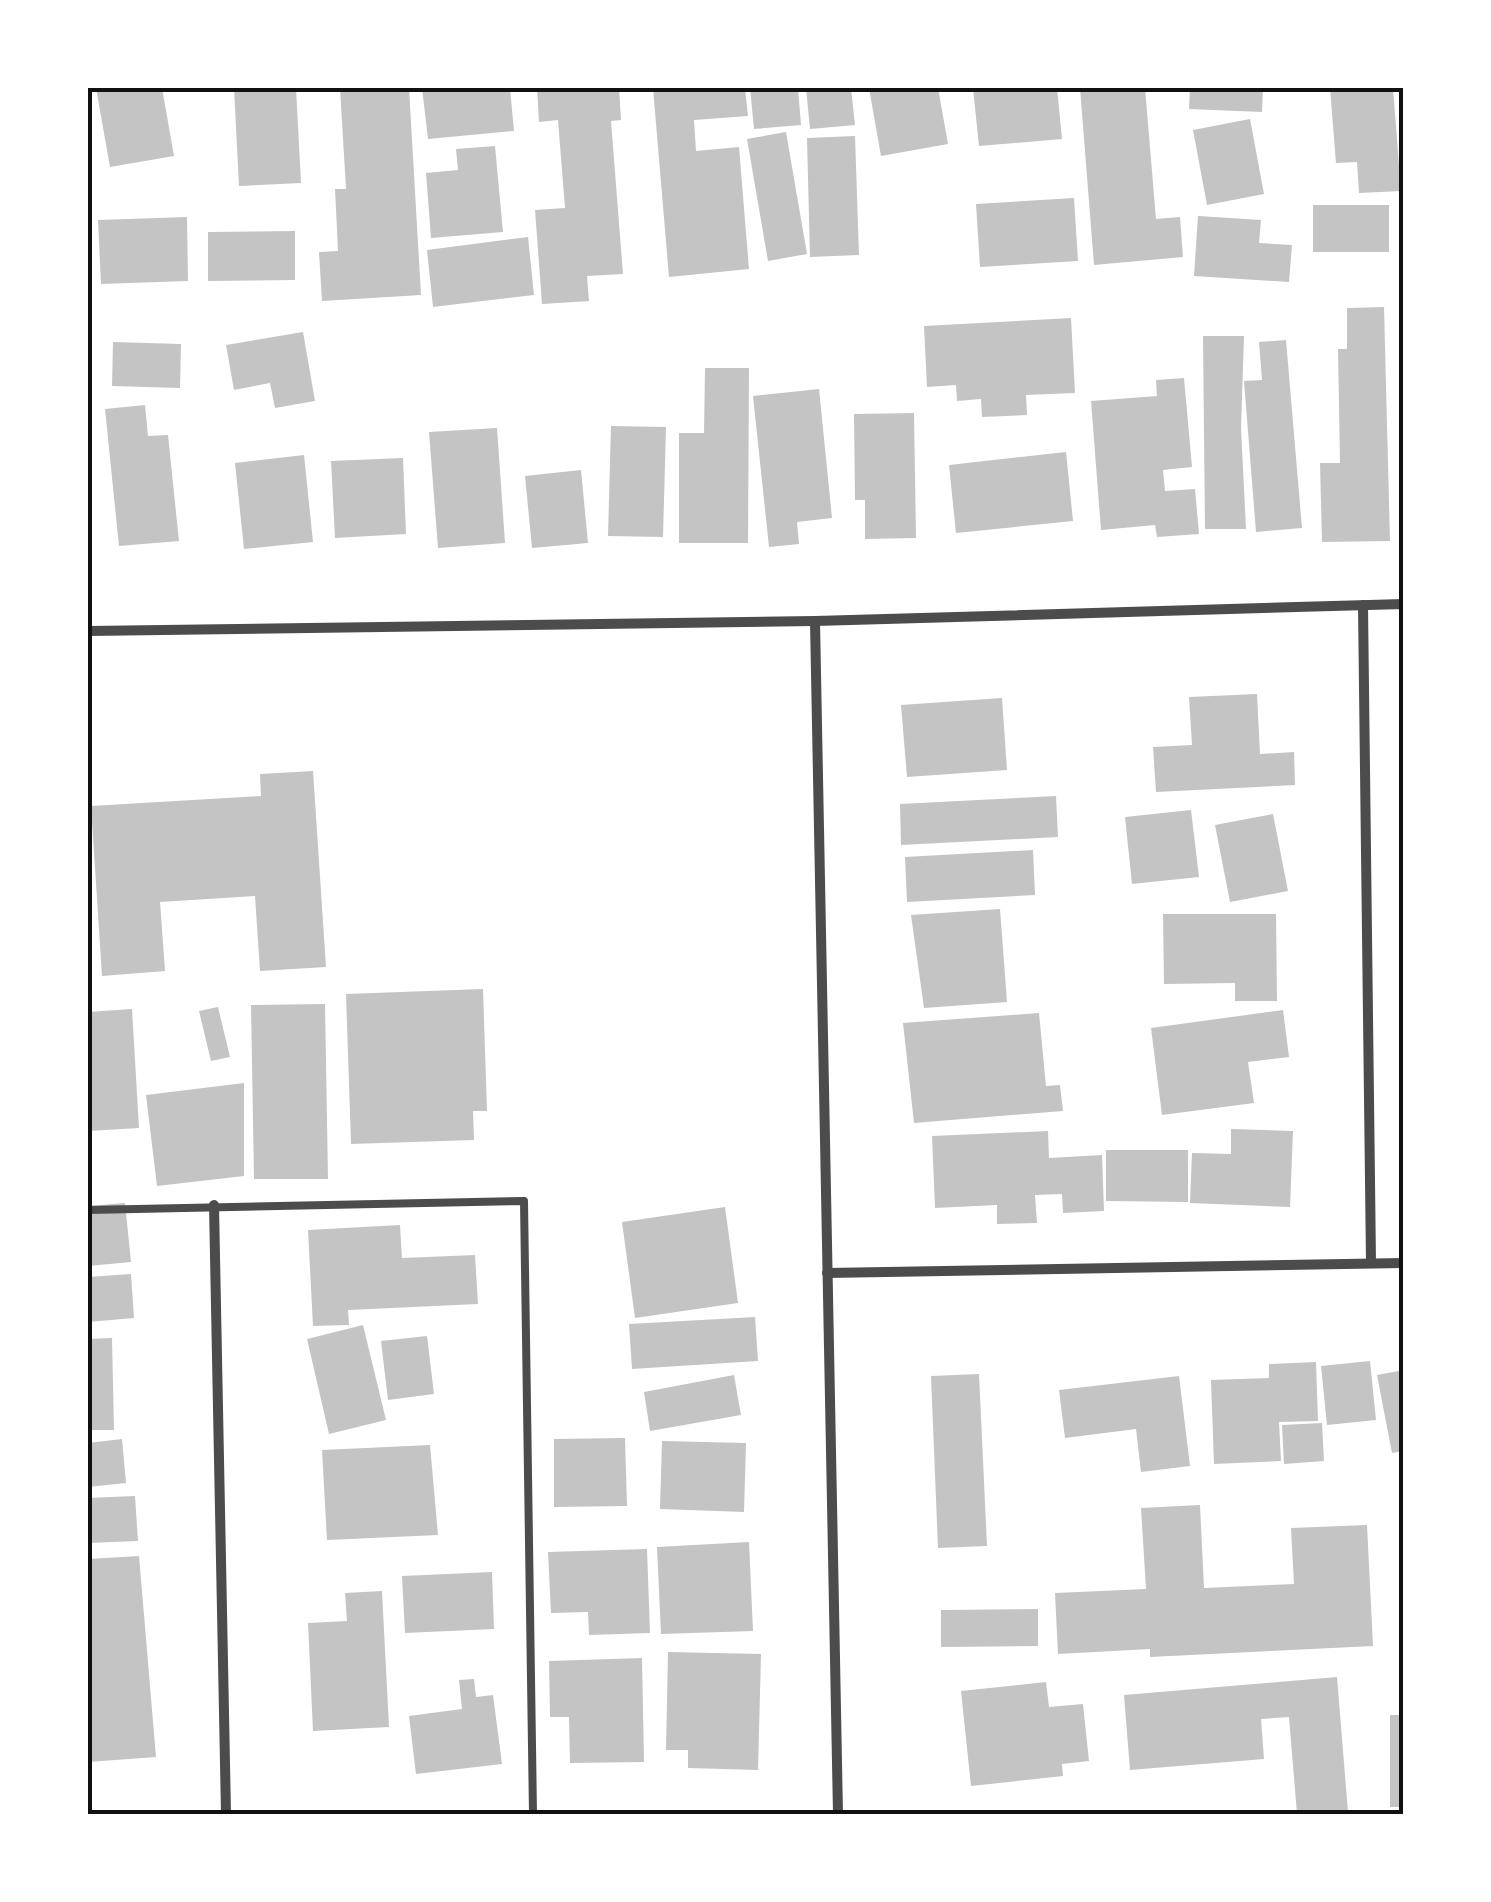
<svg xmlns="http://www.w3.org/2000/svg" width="1491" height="1902" font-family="Mulish,sans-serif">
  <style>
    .building { fill: #c4c4c4 }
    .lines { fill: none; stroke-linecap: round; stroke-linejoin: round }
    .service { stroke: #4c4c4c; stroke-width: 8 }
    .minor { stroke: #4c4c4c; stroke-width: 10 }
    .neatline { fill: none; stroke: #111; stroke-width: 4 }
  </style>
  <rect width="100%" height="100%" fill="#fff"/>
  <g class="building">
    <polygon points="96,88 162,88 174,156 110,167"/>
    <polygon points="234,88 296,88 301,183 239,186"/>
    <polygon points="340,88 409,88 421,295 322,301 319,252 338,251 335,189 346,189"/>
    <polygon points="422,88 510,88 514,131 428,139"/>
    <polygon points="537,88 619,88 621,120 611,121 623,274 587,276 589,301 542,304 535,210 565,208 558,120 539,122"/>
    <polygon points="653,88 745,88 748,116 694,120 696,151 739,147 749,269 669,277"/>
    <polygon points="750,88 798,88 801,125 754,129"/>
    <polygon points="806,88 851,88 855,125 810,129"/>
    <polygon points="869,88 938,88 948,144 881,156"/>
    <polygon points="973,88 1057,88 1062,139 979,146"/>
    <polygon points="1080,88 1145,88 1156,219 1180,217 1183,257 1094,265"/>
    <polygon points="1190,88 1263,88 1262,112 1189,109"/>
    <polygon points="1330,88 1393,88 1401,191 1359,193 1357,162 1336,163"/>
    <polygon points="1250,119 1264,194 1207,205 1193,130"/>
    <polygon points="786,132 807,254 768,261 747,139"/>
    <polygon points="855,136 859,255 810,257 807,138"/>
    <polygon points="495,146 503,232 431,238 426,173 458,170 456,149"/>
    <polygon points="1074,198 1078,261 980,267 976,204"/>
    <rect x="1313" y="205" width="76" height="47"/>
    <polygon points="1198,216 1261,220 1259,243 1292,245 1289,282 1194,276"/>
    <polygon points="187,217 188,281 101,284 98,220"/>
    <polygon points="295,231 295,280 208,281 208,232"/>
    <polygon points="528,237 534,295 433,307 427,250"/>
    <polygon points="1384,307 1390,541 1322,542 1320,463 1340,463 1338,349 1347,349 1347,308"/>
    <polygon points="1071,318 1075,393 1026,395 1027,415 982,417 981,399 957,401 956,385 927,387 924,326"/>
    <polygon points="303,332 315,401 275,408 270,383 234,390 226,345"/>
    <polygon points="1203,336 1244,336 1241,428 1246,529 1205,529"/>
    <polygon points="1286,340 1302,528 1256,532 1244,381 1262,380 1259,342"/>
    <polygon points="113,342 181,344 180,388 112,386"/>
    <polygon points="705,368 749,368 748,543 679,543 679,433 704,433"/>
    <polygon points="1184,378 1192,467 1163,470 1165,491 1195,489 1199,534 1157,537 1155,525 1101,530 1091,401 1157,396 1156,380"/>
    <polygon points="819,389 832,518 797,522 799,544 769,547 753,396"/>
    <polygon points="145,405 148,436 168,435 179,541 119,546 105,409"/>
    <polygon points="914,413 916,538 865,539 865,500 855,500 854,414"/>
    <polygon points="611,426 666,427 663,537 608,536"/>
    <polygon points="497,428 505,543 438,548 429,432"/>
    <polygon points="1066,452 1073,521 956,533 949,465"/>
    <polygon points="304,455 313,542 244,549 235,463"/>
    <polygon points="403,458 406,534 335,538 331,461"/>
    <polygon points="581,470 588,543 532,548 525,476"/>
    <polygon points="1257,694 1260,754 1294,752 1295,785 1156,792 1153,747 1192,745 1189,697"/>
    <polygon points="1002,698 1007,770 907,777 901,705"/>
    <polygon points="313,771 326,967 260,971 255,896 160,902 165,971 102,976 91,806 261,796 260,774"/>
    <polygon points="1056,796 1058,837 901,845 900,804"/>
    <polygon points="1191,810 1199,877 1132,884 1125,817"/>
    <polygon points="1273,814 1288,891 1230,902 1215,825"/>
    <polygon points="1033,850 1035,895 907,902 905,857"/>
    <polygon points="1000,909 1007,1002 924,1008 911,915"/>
    <polygon points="1163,914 1276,914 1277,1001 1235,1001 1235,983 1164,984"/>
    <polygon points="483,989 487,1111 473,1111 474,1140 351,1144 346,994"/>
    <polygon points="325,1004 328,1179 254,1179 251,1005"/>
    <polygon points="218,1007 230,1057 211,1061 199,1011"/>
    <polygon points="132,1009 139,1128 88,1131 88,1012"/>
    <polygon points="1283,1010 1289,1057 1248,1062 1254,1103 1162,1115 1151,1028"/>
    <polygon points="1039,1013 1046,1086 1060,1085 1063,1111 914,1123 903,1023"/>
    <polygon points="244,1083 244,1176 157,1186 146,1095"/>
    <polygon points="1231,1129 1293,1131 1290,1207 1190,1203 1192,1153 1231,1154"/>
    <polygon points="1048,1131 1049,1158 1102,1155 1104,1211 1063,1213 1062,1194 1035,1195 1037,1223 997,1224 997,1205 935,1208 932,1136"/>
    <polygon points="1106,1150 1188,1150 1188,1202 1106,1201"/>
    <polygon points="125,1203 131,1262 88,1266 88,1206"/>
    <polygon points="725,1207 738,1303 635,1318 622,1222"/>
    <polygon points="400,1225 402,1258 475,1255 478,1304 348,1310 349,1325 313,1326 308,1230"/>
    <polygon points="131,1274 134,1318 88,1322 88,1277"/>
    <polygon points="755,1317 758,1361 632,1369 629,1324"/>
    <polygon points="363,1325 386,1420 329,1434 307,1339"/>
    <polygon points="427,1336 434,1394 388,1400 381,1341"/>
    <polygon points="112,1338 114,1430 88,1430 88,1339"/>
    <polygon points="1370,1361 1376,1420 1327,1425 1321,1366"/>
    <polygon points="1316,1362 1318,1421 1279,1422 1281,1461 1214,1464 1211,1380 1269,1378 1269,1364"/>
    <polygon points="1404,1370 1404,1451 1392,1453 1377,1375"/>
    <polygon points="979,1374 987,1546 938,1548 931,1376"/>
    <polygon points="734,1375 741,1415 650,1431 644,1392"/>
    <polygon points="1179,1376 1190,1466 1141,1472 1136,1429 1065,1438 1059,1390"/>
    <polygon points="1322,1423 1324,1461 1284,1464 1282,1425"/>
    <polygon points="625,1438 627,1506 554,1507 554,1439"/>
    <polygon points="122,1439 126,1483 88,1487 88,1443"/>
    <polygon points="662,1441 746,1443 744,1512 660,1509"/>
    <polygon points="430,1445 438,1535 327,1540 322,1450"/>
    <polygon points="135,1496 138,1541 88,1543 88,1498"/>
    <polygon points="1200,1505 1204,1588 1294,1584 1291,1528 1367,1525 1373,1646 1150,1657 1150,1649 1058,1654 1055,1593 1146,1589 1141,1508"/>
    <polygon points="749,1542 753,1631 661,1634 657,1547"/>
    <polygon points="647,1549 650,1633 589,1635 588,1612 551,1613 548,1552"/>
    <polygon points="139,1556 156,1757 88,1762 88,1559"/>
    <polygon points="492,1572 494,1629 405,1633 402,1576"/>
    <polygon points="382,1591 389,1727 313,1731 308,1623 347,1621 345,1593"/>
    <polygon points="1038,1609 1038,1646 941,1647 941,1610"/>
    <polygon points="668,1652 761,1654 758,1770 688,1768 688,1750 666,1750"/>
    <polygon points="642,1658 644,1762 570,1763 569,1717 550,1717 549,1661"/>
    <polygon points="1337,1677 1348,1812 1297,1814 1289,1717 1261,1719 1264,1759 1130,1770 1124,1695"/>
    <polygon points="474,1679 476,1697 493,1695 502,1764 416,1774 409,1716 462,1709 459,1680"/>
    <polygon points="1046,1682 1049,1707 1083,1704 1089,1761 1062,1764 1063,1776 971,1786 961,1691"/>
    <rect x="1390" y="1715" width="14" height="92"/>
  </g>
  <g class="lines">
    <polyline class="service" points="88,1210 524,1201 533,1814"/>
    <g class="minor">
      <polyline points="1363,605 1371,1263"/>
      <polyline points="815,621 838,1814"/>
      <polyline points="88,631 815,621 1404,604"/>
      <polyline points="214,1205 226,1814"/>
      <polyline points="827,1273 1404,1263"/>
    </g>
  </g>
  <rect width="1491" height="1902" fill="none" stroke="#ffffff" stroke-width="180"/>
  <rect x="90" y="90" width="1311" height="1722" class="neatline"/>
</svg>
